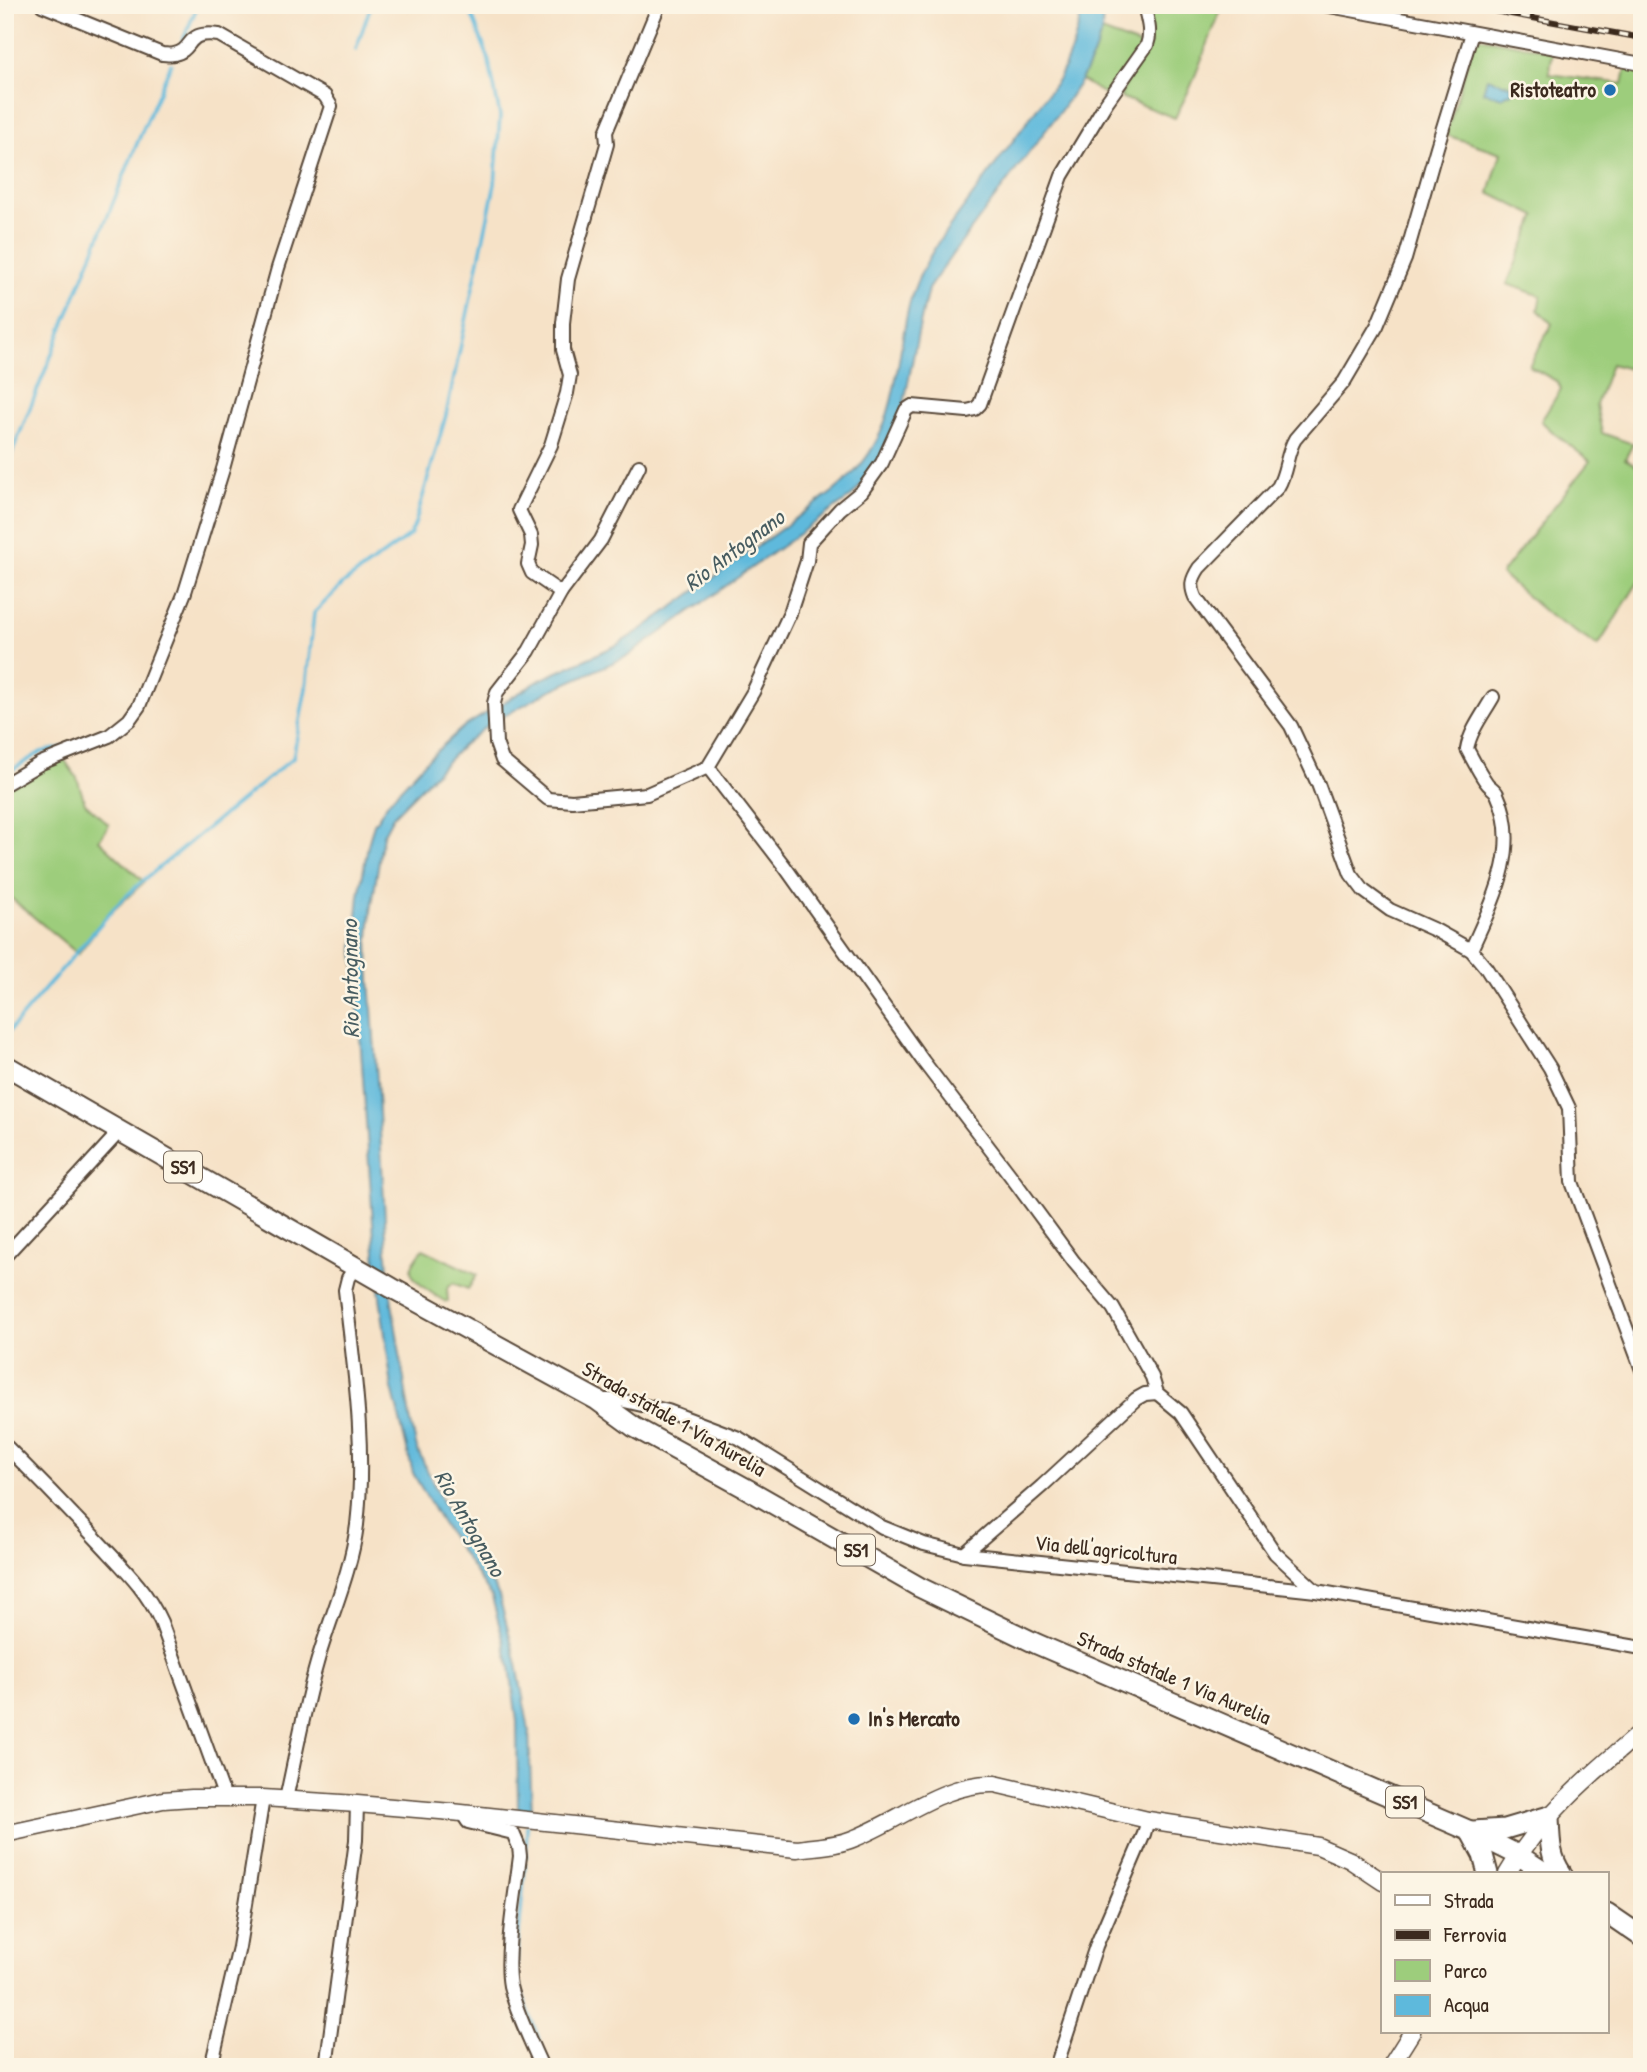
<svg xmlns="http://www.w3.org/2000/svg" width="1647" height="2072" font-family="'Patrick Hand',sans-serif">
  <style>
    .green { fill: #9dcd7c; stroke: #6c7c4d; stroke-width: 2 }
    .water { fill: #5eb9dc; stroke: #4c727d; stroke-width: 2 }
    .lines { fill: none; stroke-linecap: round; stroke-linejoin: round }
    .stream { stroke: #5eb9dc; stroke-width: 3.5 }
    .minor-casing { stroke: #574637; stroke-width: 16 }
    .tertiary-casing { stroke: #574637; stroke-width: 19 }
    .primary-casing { stroke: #574637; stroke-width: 23 }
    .minor { stroke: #fff; stroke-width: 12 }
    .tertiary { stroke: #fff; stroke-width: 16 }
    .primary { stroke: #fff; stroke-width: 19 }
    .rail-casing { stroke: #3b2a1e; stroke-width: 6 }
    .rail { stroke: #fcf5e5; stroke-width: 3.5; stroke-dasharray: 10; stroke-linecap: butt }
    .poi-dot { fill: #1f6fb2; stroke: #fcf5e5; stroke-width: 2.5 }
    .labels { text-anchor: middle; stroke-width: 5; stroke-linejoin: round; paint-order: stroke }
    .shield { fill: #fcf5e5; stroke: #75675a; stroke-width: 2 }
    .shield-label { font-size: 19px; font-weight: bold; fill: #3b2a1e }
    .poi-label { font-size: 21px; font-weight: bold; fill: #3b2a1e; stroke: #fcf5e5; text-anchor: end }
    .street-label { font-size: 21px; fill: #3b2a1e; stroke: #fcf5e5 }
    .water-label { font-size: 23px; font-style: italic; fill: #475c60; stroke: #fcf5e5 }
  </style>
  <rect width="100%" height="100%" fill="#fcf5e5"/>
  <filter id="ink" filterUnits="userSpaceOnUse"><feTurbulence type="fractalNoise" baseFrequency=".0143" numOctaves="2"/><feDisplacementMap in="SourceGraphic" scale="14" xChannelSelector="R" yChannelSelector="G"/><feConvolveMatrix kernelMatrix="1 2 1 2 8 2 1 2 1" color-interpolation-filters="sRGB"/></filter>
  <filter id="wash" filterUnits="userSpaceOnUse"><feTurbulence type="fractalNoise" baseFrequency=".00686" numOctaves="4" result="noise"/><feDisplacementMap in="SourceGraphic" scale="28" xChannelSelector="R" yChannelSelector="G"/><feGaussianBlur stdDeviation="1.57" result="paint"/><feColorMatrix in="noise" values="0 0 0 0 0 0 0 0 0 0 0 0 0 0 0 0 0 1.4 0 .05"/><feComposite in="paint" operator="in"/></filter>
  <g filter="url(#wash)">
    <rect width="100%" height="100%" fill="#f6e2c7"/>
    <g class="green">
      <polygon points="1147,5 1223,5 1191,86 1175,118 1120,97 1130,75 1150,45"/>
      <polygon points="1102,31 1142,46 1108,96 1081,80 1093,56"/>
      <polygon points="1475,37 1553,51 1549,74 1623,84 1626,69 1642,71 1642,349 1633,370 1611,364 1596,405 1602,433 1633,444 1625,459 1642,469 1642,543 1639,547 1642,550 1642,576 1598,646 1550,616 1501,574 1590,461 1555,434 1541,421 1561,389 1558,382 1529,366 1552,324 1538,310 1541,296 1507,284 1536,216 1489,193 1501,153 1446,135"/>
      <polygon points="64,759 77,778 85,803 109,825 99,840 144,882 106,917 78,954 5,893 5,789 41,767"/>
      <path d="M 423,1249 L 477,1275 L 468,1289 L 453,1283 L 447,1289 L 448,1302 L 446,1302 C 437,1297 411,1281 411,1270 C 411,1264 419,1255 423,1249 Z"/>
    </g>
    <g class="water">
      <path d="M 1084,5 L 1103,5 L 1102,31 L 1093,56 L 1081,80 L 1061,110 L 952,255 L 928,289 L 918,333 L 904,403 L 881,460 L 852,496 L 628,656 L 549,691 L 488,725 L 462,746 L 393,816 L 383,835 L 371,911 L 368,951 L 378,1095 L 388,1272 L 392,1303 L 410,1418 L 417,1449 L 446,1510 L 467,1536 L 499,1596 L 517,1664 L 529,1731 L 532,1814 L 518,1811 L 517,1721 L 510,1667 L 492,1597 L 441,1522 L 413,1473 L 392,1388 L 376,1266 L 354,948 L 359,896 L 368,845 L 374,824 L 389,801 L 427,760 L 462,728 L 542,679 L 615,646 L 642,629 L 834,491 C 849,478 863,465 873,447 C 898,407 898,347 910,302 C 916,280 926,263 937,244 L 1060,77 L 1073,46 Z"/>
      <polygon points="1487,78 1512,86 1511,94 1507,94 1502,98 1483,92"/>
    </g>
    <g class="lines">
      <g class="stream">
        <polyline points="5,33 14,5"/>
        <polyline points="182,42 198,5"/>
        <polyline points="356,49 371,5"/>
        <polyline points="5,470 136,146 171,64"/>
        <polyline points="5,774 41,752 66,747"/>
        <polyline points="5,1036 114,908 139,884 293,758 306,688 314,613 344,583 410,535 415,524 446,415 495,184 500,116 488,57 468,5"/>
        <polyline points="526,1857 527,1826"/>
        <polyline points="525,1865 516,1967 517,1980 549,2067"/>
      </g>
    </g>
  </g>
  <g filter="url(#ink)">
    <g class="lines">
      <g class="minor-casing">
        <g id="minor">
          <polyline points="1324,5 1642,64"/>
          <path d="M 1472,33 L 1437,147 L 1405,259 L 1377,326 L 1344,382 L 1295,439 C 1286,454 1287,472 1278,487 L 1199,568 C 1192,579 1190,585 1195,597 L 1291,726 L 1318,784 L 1351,874 L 1364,891 L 1390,910 L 1437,931 L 1471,950 L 1486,968 L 1550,1068 L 1569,1108 L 1572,1182 L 1642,1370"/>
          <path d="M 639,466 L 601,540 L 561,593 L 529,651 L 497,692 L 494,703 L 496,743 L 502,760 L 548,799 L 572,801 L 647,794 L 708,767 L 753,692 L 790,613 L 807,561 L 809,543 L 840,509 L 862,491 L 882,463 L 906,410 L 912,406 L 967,411 L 975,409 L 980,404 L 1062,176 L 1106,103 L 1147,45 C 1152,31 1147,19 1144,5"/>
          <polyline points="561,593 532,573 528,564 532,545 531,535 519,510 551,445 567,393 570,375 563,350 563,323 568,279 607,144 606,132 659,5"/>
          <polyline points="708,767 785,867 923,1061 1010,1175 1074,1262 1113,1308 1152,1377 1157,1393 1181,1413 1275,1553 1316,1591"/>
          <path d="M 5,784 L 41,763 L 109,736 L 129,720 L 139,706 L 185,592 L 223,469 L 278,268 L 331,106 L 325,96 L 219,35 C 184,30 195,50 174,54 C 170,55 166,54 162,54 L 42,5"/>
          <path d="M 1471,950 C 1493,901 1522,847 1497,794 C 1495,789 1489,787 1486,782 C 1479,772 1473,760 1467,749 C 1470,731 1484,713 1493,697"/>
          <polyline points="5,1256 120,1131"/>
          <polyline points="597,1400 620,1400 668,1411 739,1438 882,1527 924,1544 964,1554 1316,1591 1642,1648"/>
          <path d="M 5,1445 C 37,1477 68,1509 99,1542 C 123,1568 146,1589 161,1622 L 225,1798"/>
          <polyline points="964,1554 1042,1486 1136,1399 1145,1394 1157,1393"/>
          <path d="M 286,1799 C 296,1754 304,1708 317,1663 C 330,1617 351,1573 357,1525 C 366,1446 354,1368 345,1290 L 348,1278 L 356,1266"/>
          <path d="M 462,1813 L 468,1822 L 513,1833 L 519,1847 L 520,1856 C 516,1891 504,1953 510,1986 C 516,2012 531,2042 542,2067"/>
          <polyline points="211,2067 239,1947 263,1798"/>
          <polyline points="326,2067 356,1840 357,1804"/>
          <polyline points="1056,2067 1096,1946 1144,1834 1148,1820"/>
        </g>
      </g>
      <g class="tertiary-casing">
        <g id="tertiary">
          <path d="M 5,1834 L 163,1800 L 192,1798 L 263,1798 L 357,1804 L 452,1812 L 797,1849 C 816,1846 837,1846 855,1838 C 901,1820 944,1782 995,1784 L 1148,1820 L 1318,1846 L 1350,1860 L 1383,1882"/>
          <path d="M 1507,1874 C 1541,1816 1591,1774 1642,1731"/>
          <polyline points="1390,2067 1412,2032"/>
        </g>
      </g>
      <g class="primary-casing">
        <g id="primary">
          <polyline points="5,1065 392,1288 597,1400 634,1427 749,1490 919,1587 1037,1644 1470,1831 1518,1855 1547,1874"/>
          <polyline points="1470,1831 1483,1855 1488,1874"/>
          <path d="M 1473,1831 L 1505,1829 L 1549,1816 C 1550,1838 1549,1856 1562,1874"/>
          <polyline points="1607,1913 1642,1937"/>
        </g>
      </g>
      <use href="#minor" class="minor"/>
      <use href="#tertiary" class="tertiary"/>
      <use href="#primary" class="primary"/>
      <g class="rail-casing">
        <polyline id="rail" points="1461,5 1642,38"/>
      </g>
      <use href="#rail" class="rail"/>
    </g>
  </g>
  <g class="poi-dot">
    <circle cx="1610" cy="90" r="7"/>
    <circle cx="854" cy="1719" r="7"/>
  </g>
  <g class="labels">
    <g class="shield">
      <rect x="164" y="1151.5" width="38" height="31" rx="5"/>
      <rect x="837" y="1534.5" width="38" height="31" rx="5"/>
      <rect x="1386" y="1786.5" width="38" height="31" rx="5"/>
    </g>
    <g class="shield-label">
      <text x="183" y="1174">SS1</text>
      <text x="856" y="1557">SS1</text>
      <text x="1405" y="1809">SS1</text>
    </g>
    <g class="poi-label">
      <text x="1596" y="97">Ristoteatro</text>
      <text x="868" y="1726" text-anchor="start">In's Mercato</text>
    </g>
    <g class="street-label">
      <text transform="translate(674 1419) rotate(30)" y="7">Strada statale 1 Via Aurelia</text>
      <text transform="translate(1106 1550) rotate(6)" y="7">Via dell'agricoltura</text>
      <text transform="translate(1174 1678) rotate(23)" y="7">Strada statale 1 Via Aurelia</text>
    </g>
    <g class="water-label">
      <text transform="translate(734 550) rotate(-37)" y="8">Rio Antognano</text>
      <text transform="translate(350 979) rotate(-91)" y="8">Rio Antognano</text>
      <text transform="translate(470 1523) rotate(60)" y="8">Rio Antognano</text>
    </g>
  </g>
  <rect width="1647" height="2072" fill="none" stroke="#fcf5e5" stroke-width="28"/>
  <rect x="1381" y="1872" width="228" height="161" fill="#fcf5e5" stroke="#afa495" stroke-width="2"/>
  <rect x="1395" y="1895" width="35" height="10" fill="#ffffff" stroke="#afa495" stroke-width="2"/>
  <text x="1444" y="1908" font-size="21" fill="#3b2a1e">Strada</text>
  <rect x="1395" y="1930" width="35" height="10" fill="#3b2a1e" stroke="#afa495" stroke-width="2"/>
  <text x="1444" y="1942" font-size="21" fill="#3b2a1e">Ferrovia</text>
  <rect x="1395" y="1960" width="35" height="21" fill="#9dcd7c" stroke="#afa495" stroke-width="2"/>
  <text x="1444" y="1978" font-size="21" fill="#3b2a1e">Parco</text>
  <rect x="1395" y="1995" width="35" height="21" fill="#5eb9dc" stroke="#afa495" stroke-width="2"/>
  <text x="1444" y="2012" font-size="21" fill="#3b2a1e">Acqua</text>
</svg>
